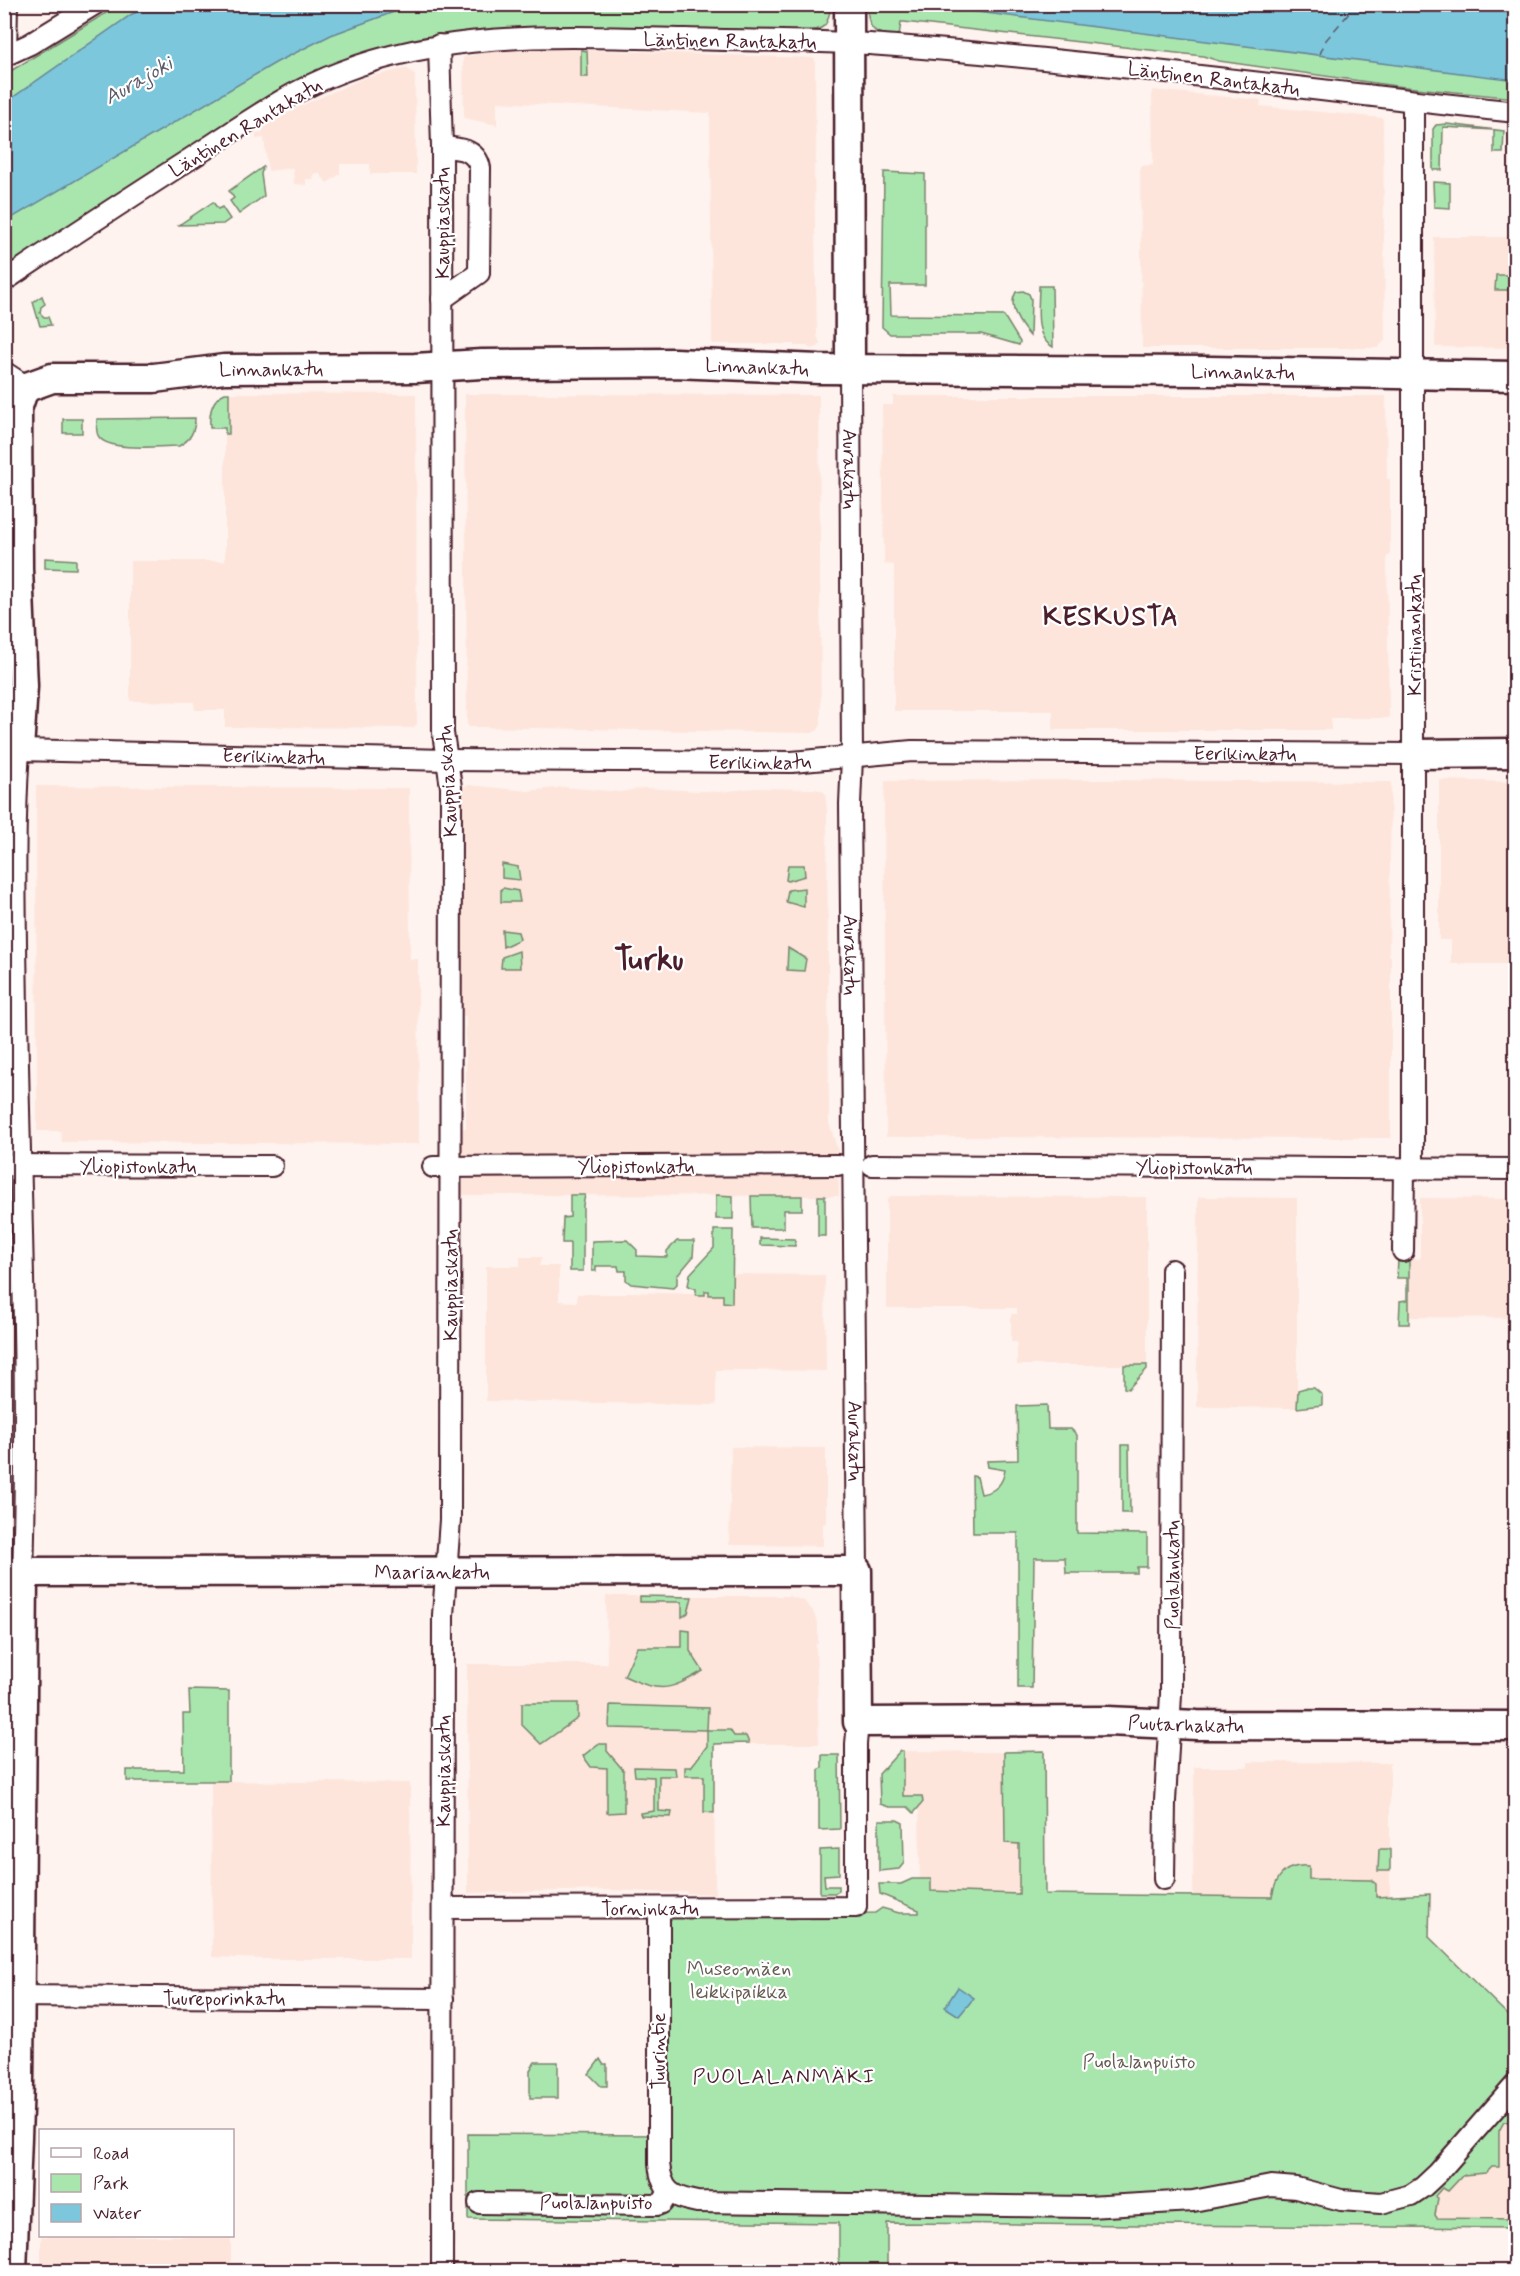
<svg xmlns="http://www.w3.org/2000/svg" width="1520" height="2276" font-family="Mynerve,sans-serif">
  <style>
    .built { fill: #fde5db }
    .green { fill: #a9e6ae; stroke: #7a826c; stroke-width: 1.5 }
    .water { fill: #7cc7dc; stroke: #688495; stroke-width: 1.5 }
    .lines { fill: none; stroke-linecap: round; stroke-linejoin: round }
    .ferry { stroke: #5c5a69; stroke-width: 1.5; stroke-dasharray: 8 6; stroke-linecap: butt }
    .street-casing { stroke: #4a1f2b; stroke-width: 24 }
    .secondary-casing { stroke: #4a1f2b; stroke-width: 33 }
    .street { stroke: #fff; stroke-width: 20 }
    .secondary { stroke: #fff; stroke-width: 28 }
    .labels { text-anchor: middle; stroke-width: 4.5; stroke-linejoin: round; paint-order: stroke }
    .street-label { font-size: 20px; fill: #4a1f2b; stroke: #fff }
    .park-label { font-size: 20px; fill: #665b52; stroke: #fff }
    .water-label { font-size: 21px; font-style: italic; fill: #5c5a69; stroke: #fff }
    .neighbourhood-label { font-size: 21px; letter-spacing: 1.5px; fill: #4a1f2b; stroke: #fff }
    .district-label { font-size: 26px; font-weight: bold; letter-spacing: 1.5px; fill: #4a1f2b; stroke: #fff }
    .town-label { font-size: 32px; font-weight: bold; fill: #4a1f2b; stroke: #fff }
  </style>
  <rect width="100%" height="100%" fill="#fef3ef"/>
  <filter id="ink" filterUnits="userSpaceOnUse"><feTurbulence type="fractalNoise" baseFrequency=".0167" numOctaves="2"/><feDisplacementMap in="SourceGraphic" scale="12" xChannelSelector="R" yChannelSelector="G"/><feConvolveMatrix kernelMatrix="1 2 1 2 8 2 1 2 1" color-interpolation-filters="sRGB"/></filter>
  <g filter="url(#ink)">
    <g class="built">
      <polygon points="557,49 815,58 816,164 814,165 817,336 820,343 818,347 811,349 807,346 794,346 794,344 712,344 710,113 497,102 497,125 464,118 463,57 487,52"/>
      <polygon points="407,68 415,75 416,174 370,174 370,164 340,164 340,174 327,183 319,173 313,174 314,179 306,179 306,185 294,184 293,168 268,171 264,138 256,139 256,134 263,133 262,128 305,104 364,78"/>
      <polygon points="1152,90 1261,100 1260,106 1383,118 1385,340 1378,348 1142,348 1140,166 1153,165"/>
      <polygon points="1434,237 1515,237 1515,348 1435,347"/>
      <polygon points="229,393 416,394 417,724 413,728 225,727 225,710 195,710 194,702 130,701 130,561 225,561 225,434 229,434"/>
      <polygon points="465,394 819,395 821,725 818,730 812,733 469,727 467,724"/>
      <polygon points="893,396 1386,396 1387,479 1390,479 1390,556 1387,556 1389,718 1331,718 1331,730 1053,730 1053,711 894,711 894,565 884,564 882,405 893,405"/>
      <polygon points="1098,780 1391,782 1389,955 1391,956 1391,1138 886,1137 884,801 885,781"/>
      <polygon points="1439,780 1515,782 1515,964 1451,964 1451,940 1439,940"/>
      <polygon points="469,785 528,791 564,787 620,792 643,788 719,792 755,788 814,789 821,790 825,793 827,810 829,1123 838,1151 839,1196 458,1195 458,1129 466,1128 466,1016 458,1016 458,791 462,787"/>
      <polygon points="36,786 409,788 410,959 418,959 419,1144 62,1142 61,1131 37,1131"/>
      <polygon points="891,1196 1147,1197 1147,1365 1017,1365 1017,1342 1011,1342 1011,1314 1017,1314 1017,1308 887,1308 887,1200"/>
      <polygon points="1198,1197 1297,1198 1297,1408 1197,1407"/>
      <polygon points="1420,1198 1515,1199 1515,1318 1409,1317 1409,1259 1420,1259"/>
      <polygon points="520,1257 542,1257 539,1266 559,1266 559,1301 577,1302 577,1294 626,1294 628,1292 732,1295 733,1274 825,1275 826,1371 716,1370 716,1405 486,1401 486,1266 520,1266"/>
      <polygon points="731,1447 826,1448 826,1523 823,1524 823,1546 729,1545"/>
      <polygon points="606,1596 789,1596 804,1601 813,1611 818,1625 818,1644 816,1644 819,1744 714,1744 715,1894 687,1893 686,1891 672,1893 609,1890 468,1893 467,1664 607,1664"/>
      <polygon points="899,1751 1004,1752 1005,1843 1019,1844 1019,1894 920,1893 919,1797 900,1797"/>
      <polygon points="1248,1762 1390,1763 1390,1897 1193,1897 1194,1767 1248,1767"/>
      <polygon points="211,1781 410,1783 411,1959 262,1959 212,1957"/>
      <polygon points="1515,2104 1515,2228 1408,2228 1439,2192"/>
      <rect x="41" y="2236" width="190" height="35"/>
    </g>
    <g class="green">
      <path d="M 119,5 L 831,5 C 828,26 825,31 803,31 L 802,36 L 412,42 L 375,50 L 303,80 L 5,269 L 4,75 Z"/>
      <path d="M 867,5 L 1515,5 L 1515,98 L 1396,86 L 1219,61 L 1203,56 L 904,22 L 901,22 L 899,36 C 874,35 868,31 867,5 Z"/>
      <polygon points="581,50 587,51 588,77 581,77"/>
      <polygon points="1447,124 1504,131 1503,153 1494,153 1494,130 1443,127 1442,170 1433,170 1433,129 1436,125"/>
      <polygon points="263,167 261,174 264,196 239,214 230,201 234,198 229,191"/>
      <polygon points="884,172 925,174 925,285 890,285 891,315 1004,316 1020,342 1019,345 981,334 890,334 882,327"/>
      <polygon points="1433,182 1450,183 1450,208 1434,207"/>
      <polygon points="213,202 218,209 222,207 230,219 223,224 179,225"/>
      <polygon points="1509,237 1515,237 1515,290 1495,290 1496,275 1509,275"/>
      <path d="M 1039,286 L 1052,286 L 1053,347 C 1033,337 1039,306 1039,286 Z"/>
      <path d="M 1023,291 L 1029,294 L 1031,299 L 1030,336 C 1020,325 1007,306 1016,292 Z"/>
      <polygon points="42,296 45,304 41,307 40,313 44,317 48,317 51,325 40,326 33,302"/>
      <path d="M 225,393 L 229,393 L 229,434 L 225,434 L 225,428 L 210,428 C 209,415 211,399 225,393 Z"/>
      <path d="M 195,418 C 195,432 190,440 179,446 C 161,446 110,452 99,437 C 95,432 97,425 97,419 Z"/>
      <rect x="63" y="419" width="19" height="14"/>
      <polygon points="45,558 76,560 76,569 45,568"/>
      <polygon points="502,864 518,867 520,880 502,878"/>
      <polygon points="788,865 804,865 805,876 788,881 786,880"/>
      <polygon points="503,888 518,891 520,902 501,902 501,889"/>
      <polygon points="804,888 804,907 786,902 788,890"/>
      <polygon points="502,930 518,932 520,939 503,947"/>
      <polygon points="788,948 806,959 804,971 787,970"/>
      <polygon points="519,951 520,968 501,968 502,957"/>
      <polygon points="570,1195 585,1195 583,1205 583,1271 570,1271 570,1243 562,1243 563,1218 570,1217"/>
      <polygon points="716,1195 733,1196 733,1219 716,1219"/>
      <polygon points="751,1196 802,1196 802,1210 784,1210 784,1228 752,1228"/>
      <rect x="818" y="1196" width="7" height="40"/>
      <polygon points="714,1230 733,1230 732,1303 723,1302 723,1295 709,1295 709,1291 705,1291 705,1295 696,1295 696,1289 688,1286 690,1274 714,1248"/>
      <polygon points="760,1238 795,1239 795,1246 760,1245"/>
      <polygon points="627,1240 637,1250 637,1256 667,1257 667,1251 677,1241 694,1241 693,1257 677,1276 677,1284 673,1288 631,1284 626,1280 626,1271 619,1271 618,1266 596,1266 596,1271 592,1271 592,1241"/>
      <polygon points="1398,1259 1409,1259 1409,1324 1399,1324 1400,1303 1400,1301 1407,1300 1407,1278 1397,1278"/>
      <polygon points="1124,1365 1147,1365 1147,1369 1128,1389 1124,1388"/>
      <polygon points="1305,1388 1314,1388 1322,1395 1322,1405 1297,1408 1298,1390"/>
      <path d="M 1047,1405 L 1048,1429 L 1071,1429 L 1077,1435 L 1077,1533 L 1147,1534 L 1147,1567 L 1137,1567 L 1137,1573 L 1066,1573 L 1065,1558 L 1034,1558 L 1032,1688 L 1018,1688 L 1018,1533 L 973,1533 L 972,1476 L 977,1477 L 981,1494 C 995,1492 1003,1484 1005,1470 L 988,1467 L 987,1461 L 1018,1460 L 1017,1406 Z"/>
      <polygon points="1122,1445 1129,1445 1130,1513 1122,1513"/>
      <polygon points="640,1596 692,1597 688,1613 682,1617 682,1602 640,1602"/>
      <path d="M 682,1630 L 690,1631 L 690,1651 L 703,1671 C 668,1691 662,1693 624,1676 L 637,1647 L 682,1647 Z"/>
      <polygon points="189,1690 229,1691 229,1781 127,1781 127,1770 184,1770 183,1714 190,1714"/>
      <polygon points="522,1703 578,1703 578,1718 541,1744 522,1725"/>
      <polygon points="610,1705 708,1708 707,1730 730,1730 734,1736 746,1736 749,1743 714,1744 714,1813 704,1812 704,1776 685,1776 685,1767 691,1767 707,1746 707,1730 609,1728"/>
      <polygon points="598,1744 607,1744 607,1751 624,1771 624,1812 607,1813 607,1768 591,1767 583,1756"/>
      <polygon points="900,1751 903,1751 903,1796 922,1796 923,1802 914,1813 908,1807 889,1807 880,1804 879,1774"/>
      <path d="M 1044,1751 L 1045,1894 L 1272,1897 C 1276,1875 1286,1864 1309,1866 L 1309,1879 L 1371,1880 L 1376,1884 L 1376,1897 L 1430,1894 L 1429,1937 L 1515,2022 L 1515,2121 L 1504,2122 L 1499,2131 L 1499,2167 L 1492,2167 L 1486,2173 L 1463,2175 L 1448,2191 L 1442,2188 L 1435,2196 L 1438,2198 L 1435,2215 L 1437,2218 L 1515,2219 L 1515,2228 L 887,2223 L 887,2271 L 839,2271 L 839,2223 L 468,2219 L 468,2134 L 665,2135 L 668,1919 L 670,1916 L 875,1913 L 882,1908 L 899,1913 L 919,1913 L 919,1910 L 880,1894 L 879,1884 L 901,1884 L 912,1879 L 931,1879 L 931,1891 L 1019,1894 L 1019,1844 L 1005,1843 L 1004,1752 Z"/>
      <polygon points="822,1755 839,1755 840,1829 819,1830 819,1769 822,1768"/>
      <polygon points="634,1767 675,1768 676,1776 659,1776 659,1811 672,1812 671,1817 641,1816 640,1813 654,1811 654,1777 635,1776"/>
      <polygon points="879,1820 897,1820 903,1823 904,1863 899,1869 879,1871"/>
      <polygon points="839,1849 839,1874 824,1875 825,1886 839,1886 839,1891 835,1893 820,1893 820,1850"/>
      <polygon points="1379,1849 1390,1849 1390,1871 1378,1871"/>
      <polygon points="600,2059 603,2064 607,2064 607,2086 601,2086 589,2074"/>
      <polygon points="535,2062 558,2062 558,2098 530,2098 530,2070"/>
    </g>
    <g class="water">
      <polygon points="155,5 413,5 331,35 277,62 5,222 5,103 132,14"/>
      <polygon points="922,5 1515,5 1515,80"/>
      <polygon points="958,1987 974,1998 959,2016 945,2007"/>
    </g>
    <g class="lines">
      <g class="ferry">
        <polyline points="1505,4 1516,5"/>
        <polyline points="1320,54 1326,40 1357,4"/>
      </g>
      <g class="street-casing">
        <g id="street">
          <polyline points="439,45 442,147 443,733 451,787 450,1520 443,1615 442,2272"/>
          <polyline points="6,55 7,4"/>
          <polyline points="4,56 30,44 95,4"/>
          <path d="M 4,281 C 70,236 137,193 204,150 C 247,122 292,90 341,72 C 452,29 570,37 686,39 C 747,41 808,40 869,44 C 1085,59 1300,89 1516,112"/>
          <path d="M 442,299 L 479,273 L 480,168 C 476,149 459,148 442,147"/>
          <path id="s1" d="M 850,369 L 852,757 L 850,804 L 857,1571"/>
          <polyline points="4,372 27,387"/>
          <polyline points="4,1165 272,1166"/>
          <polyline points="872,1165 1516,1169"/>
          <polyline points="433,1167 838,1165"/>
          <polyline points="1413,1169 1413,102"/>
          <polyline points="1403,1251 1404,1169"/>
          <path id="s2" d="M 23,1573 C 29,1386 20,1200 17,1013 C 16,926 13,837 19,750 L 447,760 L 792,762 L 912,751 L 1414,754"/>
          <polyline points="1164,1879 1165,1801 1171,1694 1172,1270"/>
          <polyline points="444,1908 856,1907 856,1744 858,1722"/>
          <path d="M 659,1908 L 659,2164 C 662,2191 671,2197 697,2202 L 1088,2207 L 1193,2201 L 1271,2186 L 1296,2188 L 1341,2200 L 1381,2203 L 1411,2195 L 1423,2187 L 1438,2173 L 1516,2084"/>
          <polyline points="4,1996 443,1999"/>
          <polyline points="479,2203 657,2205 662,2203 669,2192"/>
        </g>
      </g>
      <g class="secondary-casing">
        <g id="secondary">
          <polyline points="849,4 850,369"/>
          <path id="s3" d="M 4,749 L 19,750 L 23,686 L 18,569 L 17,409 L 22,394 L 27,387 L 52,378 L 154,378 L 224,369 L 415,368 L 482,364 L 674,363 L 819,369 L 1210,371 L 1516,376"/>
          <polyline points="1414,754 1516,753"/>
          <path id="s4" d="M 4,1572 L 857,1571 L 858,1722 L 1107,1721 L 1197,1725 L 1516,1726"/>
          <polyline points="12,2272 19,2083 23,1573"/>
        </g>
      </g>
      <use href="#street" class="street"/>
      <use href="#secondary" class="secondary"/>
    </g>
  </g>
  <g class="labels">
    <g class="street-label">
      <text transform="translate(730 40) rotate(1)" y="7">Läntinen Rantakatu</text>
      <text transform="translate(1214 78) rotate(7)" y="7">Läntinen Rantakatu</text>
      <text transform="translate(245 127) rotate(-31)" y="7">Läntinen Rantakatu</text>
      <text transform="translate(442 223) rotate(-90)" y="7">Kauppiaskatu</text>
      <text dy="7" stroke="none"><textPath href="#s3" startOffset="1113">Linnankatu</textPath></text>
      <text dy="7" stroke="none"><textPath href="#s3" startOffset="627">Linnankatu</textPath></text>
      <text dy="7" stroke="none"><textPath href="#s3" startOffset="1599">Linnankatu</textPath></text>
      <text dy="7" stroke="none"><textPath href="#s1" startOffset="100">Aurakatu</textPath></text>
      <text transform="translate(1414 635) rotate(-90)" y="7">Kristiinankatu</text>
      <text dy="7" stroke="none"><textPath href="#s2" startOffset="2050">Eerikinkatu</textPath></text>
      <text dy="7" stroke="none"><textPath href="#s2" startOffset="1078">Eerikinkatu</textPath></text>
      <text dy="7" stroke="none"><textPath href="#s2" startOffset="1564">Eerikinkatu</textPath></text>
      <text transform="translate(447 781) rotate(-93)" y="7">Kauppiaskatu</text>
      <text dy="7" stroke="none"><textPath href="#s1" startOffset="586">Aurakatu</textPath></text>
      <text x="138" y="1173">Yliopistonkatu</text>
      <text x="636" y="1173">Yliopistonkatu</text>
      <text x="1194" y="1174">Yliopistonkatu</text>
      <text transform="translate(450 1285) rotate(-90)" y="7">Kauppiaskatu</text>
      <text dy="7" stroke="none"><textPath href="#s1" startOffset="1072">Aurakatu</textPath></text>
      <text dy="7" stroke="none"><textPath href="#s4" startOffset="428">Maariankatu</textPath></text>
      <text transform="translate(1172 1575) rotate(-90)" y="7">Puolalankatu</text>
      <text dy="7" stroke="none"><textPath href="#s4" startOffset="1332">Puutarhakatu</textPath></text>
      <text transform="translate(443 1771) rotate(-90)" y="7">Kauppiaskatu</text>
      <text x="650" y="1915">Torninkatu</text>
      <text x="224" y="2005">Tuureporinkatu</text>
      <text transform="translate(658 2051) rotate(-90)" y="7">Tuurintie</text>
      <text x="596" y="2209">Puolalanpuisto</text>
    </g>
    <g class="park-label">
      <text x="739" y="1975">Museomäen<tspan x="739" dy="23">leikkipaikka</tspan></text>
      <text x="1139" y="2068">Puolalanpuisto</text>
    </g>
    <g class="water-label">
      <text transform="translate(138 80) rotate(-30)" y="7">Aurajoki</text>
    </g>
    <g class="neighbourhood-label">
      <text x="784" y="2083">PUOLALANMÄKI</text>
    </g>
    <g class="district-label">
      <text x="1111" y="625">KESKUSTA</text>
    </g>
    <g class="town-label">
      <text x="649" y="969">Turku</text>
    </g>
  </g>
  <rect width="1520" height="2276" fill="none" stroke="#fff" stroke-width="24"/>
  <rect x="12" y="12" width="1496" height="2252" fill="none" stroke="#4a1f2b" stroke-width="2" filter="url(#ink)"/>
  <rect x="39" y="2129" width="195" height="108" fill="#ffffff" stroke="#b7a5aa" stroke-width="1.5"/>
  <rect x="51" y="2148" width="30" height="9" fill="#ffffff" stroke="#b7a5aa" stroke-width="1.5"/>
  <text x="93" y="2159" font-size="18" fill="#4a1f2b">Road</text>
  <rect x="51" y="2174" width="30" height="18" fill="#a9e6ae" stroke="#b7a5aa" stroke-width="1.5"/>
  <text x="93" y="2189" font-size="18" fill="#4a1f2b">Park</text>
  <rect x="51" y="2204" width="30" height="18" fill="#7cc7dc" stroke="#b7a5aa" stroke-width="1.5"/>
  <text x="93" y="2219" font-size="18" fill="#4a1f2b">Water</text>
</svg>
